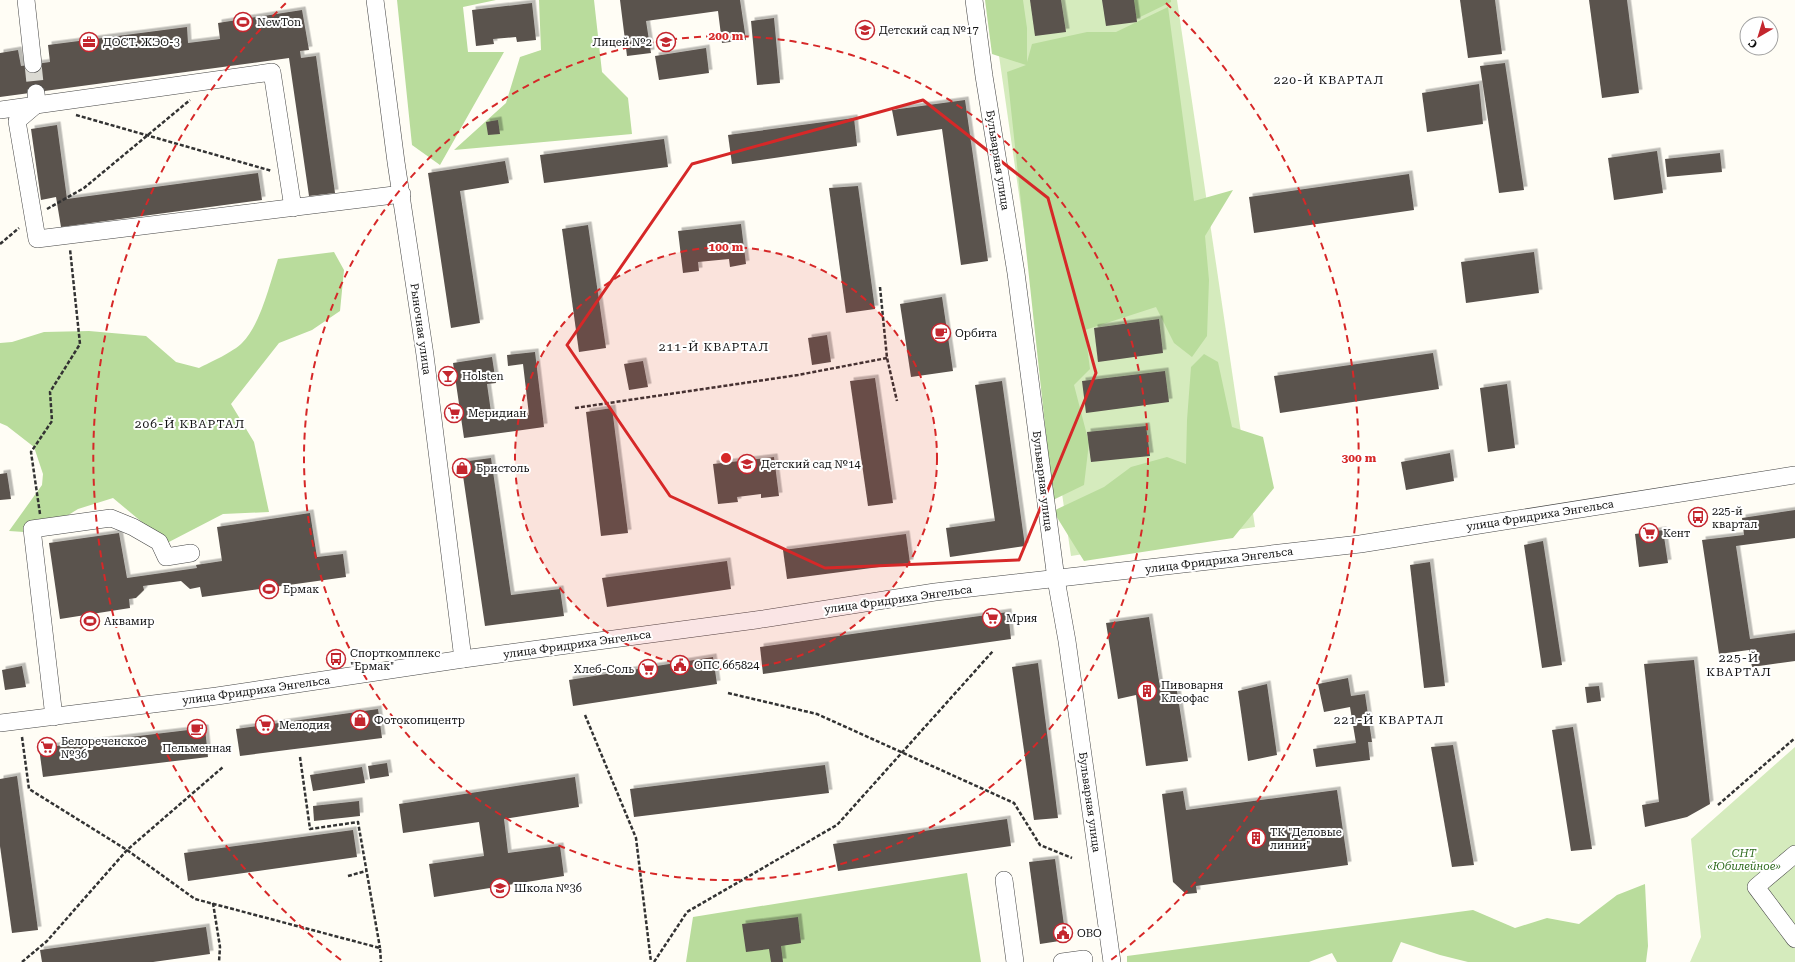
<svg xmlns="http://www.w3.org/2000/svg" width="1795" height="962" font-family="'Roboto Serif',serif">
  <style>
    .green { fill: #d5ebbd }
    .forest { fill: #b9dc9c }
    .building { fill: #5a524d; filter: url(#shadow) }
    .lines { fill: none; stroke-linecap: round; stroke-linejoin: round }
    .minor-tunnel { stroke: #dbdad3; stroke-width: 17; stroke-dasharray: 17 8; stroke-linecap: butt }
    .minor-casing { stroke: #444; stroke-width: 18 }
    .path { stroke: #333; stroke-width: 2.5; stroke-dasharray: 4 2; stroke-linecap: butt }
    .minor { stroke: #fff; stroke-width: 17 }
    .marked { fill: none; stroke: #d62828; stroke-width: 3; stroke-linejoin: round }
    .ring { fill: none; stroke: #d62828; stroke-width: 2; stroke-dasharray: 7 5 }
    .labels { text-anchor: middle; stroke-width: 4; stroke-linejoin: round; paint-order: stroke }
    .poi-label { font-size: 11px; fill: #111; stroke: #fff; text-anchor: start }
    .street-label { font-size: 11px; fill: #111; stroke: #fff }
    .park-label { font-size: 11px; font-style: italic; fill: #2f6b1f; stroke: #fff }
    .neighbourhood-label { font-size: 12px; letter-spacing: 1px; fill: #111; stroke: #fff }
    .centre { fill: #d62828; stroke: #fff; stroke-width: 2 }
    .ring-label { font-size: 12px; text-anchor: middle; font-weight: bold; fill: #d62828; stroke: #fff; stroke-width: 4; stroke-linejoin: round; paint-order: stroke }
  </style>
  <defs>
    <filter id="shadow"><feDropShadow dx="3.5" dy="-3.5" stdDeviation="0" flood-color="#0004"/></filter>
  </defs>
  <rect width="100%" height="100%" fill="#fffdf5"/>
  <g class="green">
    <polygon points="991,0 1177,0 1255,527 1071,556"/>
    <polygon points="1795,747 1795,962 1690,962 1701,937 1691,839"/>
  </g>
  <g class="forest">
    <polygon points="397,0 496,0 463,7 468,52 504,52 440,165 412,145"/>
    <polygon points="539,0 594,0 602,72 628,98 632,134 454,150 506,103 520,57 541,50"/>
    <polygon points="985,0 1023,0 1027,28 1027,62 1032,44 1087,32 1116,32 1168,7 1194,201 1233,190 1205,236 1209,280 1207,336 1192,357 1174,343 1156,307 1085,330 1090,369 1074,385 1089,443 1084,485 1053,500 1007,72 1026,65 992,54"/>
    <polygon points="1133,0 1171,0 1171,2 1136,19"/>
    <path d="M 334,252 L 344,270 L 340,311 L 312,330 L 279,343 L 231,404 L 254,442 L 269,512 L 223,514 L 167,543 L 113,498 L 78,509 L 39,533 L 9,531 L 42,485 L 43,474 L 34,447 L 7,426 L 0,423 L 0,343 L 12,342 L 44,332 L 89,331 L 146,336 L 176,362 L 199,368 C 211,362 233,352 242,343 C 260,326 270,283 278,259 Z"/>
    <polygon points="1204,354 1218,362 1232,427 1263,437 1274,488 1233,538 1084,561 1053,511 1104,487 1131,467 1167,457 1186,464 1187,420 1191,367"/>
    <polygon points="967,873 981,962 686,962 693,917"/>
    <polygon points="1645,884 1648,946 1646,962 1468,962 1440,955 1401,942 1392,962 1337,962 1332,953 1309,962 1127,962 1127,956 1473,910 1515,928 1547,918 1579,924 1617,895"/>
  </g>
  <g class="building">
    <polygon points="620,0 740,0 746,40 722,43 718,11 646,21 651,53 627,56"/>
    <polygon points="1030,0 1061,0 1066,32 1035,36"/>
    <polygon points="1102,0 1134,0 1137,22 1106,26"/>
    <polygon points="1460,0 1495,0 1502,54 1468,58"/>
    <polygon points="1589,0 1627,0 1639,93 1602,98"/>
    <polygon points="532,3 536,40 517,42 516,37 493,39 494,44 476,46 472,10"/>
    <polygon points="302,10 309,50 300,51 301,58 316,56 335,193 309,196 289,58 0,97 0,53 18,50 21,66 50,62 48,45 187,27 188,43 220,39 218,23"/>
    <polygon points="774,18 780,83 757,85 751,21"/>
    <polygon points="706,48 709,73 659,80 655,56"/>
    <polygon points="1505,63 1524,190 1499,193 1480,66"/>
    <polygon points="1479,84 1483,124 1427,132 1422,93"/>
    <polygon points="965,100 988,261 961,265 942,129 897,136 892,110"/>
    <polygon points="854,118 857,146 732,164 728,135"/>
    <polygon points="498,120 500,134 488,135 486,122"/>
    <polygon points="57,125 67,199 258,173 262,200 61,227 56,197 41,200 31,129"/>
    <polygon points="664,139 668,167 544,183 540,155"/>
    <polygon points="1657,151 1663,193 1614,200 1608,158"/>
    <polygon points="1720,153 1722,172 1667,177 1665,159"/>
    <polygon points="505,161 509,183 460,191 480,323 451,328 428,173"/>
    <polygon points="1409,174 1414,210 1254,233 1249,197"/>
    <polygon points="858,186 875,309 846,313 829,188"/>
    <polygon points="741,224 746,264 730,267 729,259 698,262 699,271 683,273 678,231"/>
    <polygon points="588,225 606,348 579,352 562,229"/>
    <polygon points="1534,252 1539,293 1466,303 1461,262"/>
    <polygon points="942,297 953,371 911,377 900,304"/>
    <polygon points="1159,319 1163,353 1098,362 1094,328"/>
    <polygon points="827,335 831,362 812,365 808,338"/>
    <polygon points="535,352 544,427 464,438 453,363 492,357 496,383 487,384 492,419 529,415 523,364 508,366 507,355"/>
    <polygon points="1433,353 1439,389 1280,413 1274,376"/>
    <polygon points="643,361 648,387 629,390 624,364"/>
    <polygon points="1165,371 1169,402 1086,413 1082,381"/>
    <polygon points="875,378 893,503 868,506 850,381"/>
    <polygon points="1002,381 1025,546 950,557 946,528 995,521 975,385"/>
    <polygon points="1507,384 1515,448 1488,452 1480,388"/>
    <polygon points="612,408 628,533 601,536 586,412"/>
    <polygon points="1146,426 1150,456 1091,462 1087,432"/>
    <polygon points="1450,453 1454,481 1406,490 1401,462"/>
    <polygon points="774,457 779,496 761,498 761,494 737,497 738,502 718,504 713,464"/>
    <polygon points="491,458 511,595 560,589 564,616 485,626 461,462"/>
    <polygon points="7,473 11,499 0,500 0,474"/>
    <polygon points="1795,510 1795,538 1736,546 1750,639 1795,633 1795,661 1752,667 1749,650 1719,654 1702,540 1744,535 1742,518"/>
    <polygon points="310,513 317,557 343,554 346,577 202,597 200,587 190,589 181,581 143,586 144,590 136,598 129,599 130,608 60,619 49,543 119,533 127,578 197,568 196,565 222,561 217,527"/>
    <polygon points="1663,530 1668,563 1639,567 1635,534"/>
    <polygon points="906,534 910,563 787,579 783,550"/>
    <polygon points="1543,541 1562,665 1542,668 1524,545"/>
    <polygon points="727,561 731,589 607,607 602,578"/>
    <polygon points="1430,562 1445,686 1424,688 1410,565"/>
    <polygon points="1008,612 1011,639 763,674 760,647"/>
    <polygon points="1149,617 1160,687 1176,685 1188,761 1146,766 1136,695 1118,699 1106,623"/>
    <polygon points="713,657 717,684 573,706 569,680"/>
    <polygon points="1694,660 1710,804 1687,817 1645,827 1642,805 1659,802 1644,664"/>
    <polygon points="1038,663 1058,818 1034,820 1012,667"/>
    <polygon points="22,666 26,687 5,690 2,670"/>
    <polygon points="1348,678 1351,696 1365,694 1372,742 1368,742 1370,760 1316,767 1313,749 1356,743 1350,707 1324,712 1318,684"/>
    <polygon points="1267,684 1277,755 1248,761 1238,691"/>
    <polygon points="1599,686 1601,701 1587,703 1585,687"/>
    <polygon points="378,709 382,738 240,756 236,729"/>
    <polygon points="1573,727 1592,849 1571,851 1552,730"/>
    <polygon points="205,728 208,757 43,777 39,748"/>
    <polygon points="1453,745 1474,865 1452,867 1431,747"/>
    <polygon points="387,763 389,776 370,779 368,766"/>
    <polygon points="825,765 829,793 634,817 630,789"/>
    <polygon points="362,767 365,783 313,791 310,775"/>
    <polygon points="17,776 38,930 12,933 0,846 0,779"/>
    <polygon points="575,777 579,807 504,819 508,853 560,846 564,876 434,897 429,864 484,856 479,822 403,833 399,804"/>
    <polygon points="1337,790 1348,865 1196,886 1197,893 1186,894 1173,882 1162,794 1183,791 1186,810"/>
    <polygon points="359,801 360,816 314,821 313,806"/>
    <polygon points="1007,819 1011,846 838,871 833,844"/>
    <polygon points="353,830 357,857 188,881 184,853"/>
    <polygon points="1055,859 1066,940 1040,944 1029,862"/>
    <polygon points="798,917 801,943 781,946 783,962 771,962 769,949 746,952 742,924"/>
    <polygon points="206,927 210,954 153,962 42,962 40,950"/>
  </g>
  <g class="lines">
    <polyline class="minor-tunnel" points="33,64 36,93"/>
    <g class="minor-casing">
      <g id="minor">
        <polyline points="26,0 33,64"/>
        <polyline points="375,0 396,162 425,355 463,659"/>
        <polyline points="974,0 984,76 1016,273 1056,579 1067,641 1112,962"/>
        <polyline points="36,93 37,104 17,121 37,239 402,194"/>
        <polyline points="0,110 272,72 293,208"/>
        <polyline points="54,717 32,529 111,518 133,527 159,542 166,557 191,553"/>
        <polyline points="0,723 217,696 463,659 756,620 935,592 1360,544 1795,475"/>
        <polyline points="1795,854 1756,887 1795,939"/>
        <polyline points="1004,880 1015,962"/>
        <polyline points="1062,962 1084,959"/>
      </g>
    </g>
    <g class="path">
      <polyline points="76,115 272,171"/>
      <polyline points="47,209 84,188 190,100"/>
      <polyline points="0,244 19,228"/>
      <polyline points="880,287 887,358 897,401"/>
      <polyline points="575,408 798,375 887,358"/>
      <polyline points="40,514 31,452 52,421 50,392 80,344 70,249"/>
      <polyline points="728,693 817,714 1014,803 1040,845 1072,858"/>
      <polyline points="585,715 636,838 651,962"/>
      <polyline points="22,737 29,789 127,850 195,899 380,948 381,962"/>
      <polyline points="300,757 310,829 358,822 380,948"/>
      <polyline points="1718,805 1795,738"/>
      <polyline points="348,876 366,871"/>
      <polyline points="213,903 220,947 219,962"/>
      <polyline points="22,962 47,941 127,850 223,767"/>
      <polyline points="654,962 687,912 837,825 993,651"/>
    </g>
    <use href="#minor" class="minor"/>
  </g>
  <path class="marked" d="M 923,100 L 1048,198 L 1096,373 L 1019,560 L 825,568 L 670,496 L 567,345 L 692,164 Z"/>
  <circle cx="726" cy="458" r="211" fill="#d62828" fill-opacity=".12"/>
  <g class="ring">
    <circle cx="726" cy="458" r="211"/>
    <circle cx="726" cy="458" r="422"/>
    <path d="M341 960A633 633 0 0 1 286 3M1166 3A633 633 0 0 1 1111 960"/>
  </g>
  <defs>
    <g id="stadium-ring" transform="scale(1)"><circle r="9.5" fill="#fff" stroke="#c4262e" stroke-width="1.5"/><path d="M0-5a6.5 5 0 1 0 0 10a6.5 5 0 1 0 0-10ZM-3.5-1.8h7v3.6h-7Z" fill="#c4262e"/></g>
    <g id="school-ring" transform="scale(1)"><circle r="9.5" fill="#fff" stroke="#c4262e" stroke-width="1.5"/><path d="M0-5L7-2L0 1L-7-2ZM-4 1L0 2.5L4 1V4Q0 6-4 4Z" fill="#c4262e"/></g>
    <g id="office-ring" transform="scale(1)"><circle r="9.5" fill="#fff" stroke="#c4262e" stroke-width="1.5"/><path d="M-6-3h4V-5.5h4V-3h4V5H-6ZM-1-4.5V-3h2v-1.5ZM-6 0V1H6V0Z" fill="#c4262e"/></g>
    <g id="cafe-ring" transform="scale(1)"><circle r="9.5" fill="#fff" stroke="#c4262e" stroke-width="1.5"/><path d="M-5.5-4.5H6V0H3Q3 3.5 0 3.5H-2.5Q-5.5 3.5-5.5 0ZM3-3.2v2h1.7v-2ZM-6 4.5H4V6H-6Z" fill="#c4262e"/></g>
    <g id="bar-ring" transform="scale(1)"><circle r="9.5" fill="#fff" stroke="#c4262e" stroke-width="1.5"/><path d="M-6-5H6L.8 .8V4.5H3.5V6h-7V4.5H-.8V.8Z" fill="#c4262e"/></g>
    <g id="supermarket-ring" transform="scale(1)"><circle r="9.5" fill="#fff" stroke="#c4262e" stroke-width="1.5"/><path d="M-6-5.5h2.5l.6 2H6L4.5 2H-2.5L-4.4-4H-6ZM-1.5 3.2a1.3 1.3 0 1 0 .1 0ZM3 3.2a1.3 1.3 0 1 0 .1 0Z" fill="#c4262e"/></g>
    <g id="shop-ring" transform="scale(1)"><circle r="9.5" fill="#fff" stroke="#c4262e" stroke-width="1.5"/><path d="M-5-2.5h2.3a2.7 3.5 0 0 1 5.4 0H5L5.5 6h-11ZM-1.5-2.5h3a1.5 2.3 0 0 0-3 0Z" fill="#c4262e"/></g>
    <g id="bus-ring" transform="scale(1)"><circle r="9.5" fill="#fff" stroke="#c4262e" stroke-width="1.5"/><path d="M-5-6H5V4H4V6H2V4H-2V6H-4V4H-5ZM-3.5-4V0h7V-4ZM-3.5 1.2v1.5H-2V1.2ZM2 1.2v1.5H3.5V1.2Z" fill="#c4262e"/></g>
    <g id="civic-ring" transform="scale(1)"><circle r="9.5" fill="#fff" stroke="#c4262e" stroke-width="1.5"/><path d="M-.6-6.5H3V-4.5H.6V-3L4-1V1h2V6H-6V1h2V-1L-.6-3ZM-1.2 2.5V6h2.4V2.5Z" fill="#c4262e"/></g>
    <g id="building-ring" transform="scale(1)"><circle r="9.5" fill="#fff" stroke="#c4262e" stroke-width="1.5"/><path d="M-4-6H4V6H1V3H-1V6H-4ZM-2.5-4.3h1.7v1.8h-1.7ZM.8-4.3h1.7v1.8H.8ZM-2.5-1h1.7V.8h-1.7ZM.8-1h1.7V.8H.8Z" fill="#c4262e"/></g>
  </defs>
  <g fill-rule="evenodd">
    <use href="#stadium-ring" x="243" y="22"/>
    <use href="#school-ring" x="865" y="30"/>
    <use href="#office-ring" x="89" y="42"/>
    <use href="#school-ring" x="666" y="42"/>
    <use href="#cafe-ring" x="941" y="333"/>
    <use href="#bar-ring" x="448" y="376"/>
    <use href="#supermarket-ring" x="454" y="413"/>
    <use href="#school-ring" x="747" y="464"/>
    <use href="#shop-ring" x="462" y="468"/>
    <use href="#bus-ring" x="1698" y="517"/>
    <use href="#supermarket-ring" x="1649" y="533"/>
    <use href="#stadium-ring" x="269" y="589"/>
    <use href="#supermarket-ring" x="992" y="618"/>
    <use href="#stadium-ring" x="90" y="621"/>
    <use href="#bus-ring" x="336" y="659"/>
    <use href="#civic-ring" x="680" y="665"/>
    <use href="#supermarket-ring" x="648" y="669"/>
    <use href="#building-ring" x="1147" y="691"/>
    <use href="#shop-ring" x="360" y="720"/>
    <use href="#supermarket-ring" x="265" y="725"/>
    <use href="#cafe-ring" x="197" y="729"/>
    <use href="#supermarket-ring" x="47" y="747"/>
    <use href="#building-ring" x="1256" y="838"/>
    <use href="#school-ring" x="500" y="888"/>
    <use href="#civic-ring" x="1063" y="933"/>
  </g>
  <g class="labels">
    <g class="poi-label">
      <text x="257" y="26">NewTon</text>
      <text x="879" y="34">Детский сад №17</text>
      <text x="103" y="46">ДОСТ. ЖЭО-3</text>
      <text x="652" y="46" text-anchor="end">Лицей №2</text>
      <text x="955" y="337">Орбита</text>
      <text x="462" y="380">Holsten</text>
      <text x="468" y="417">Меридиан</text>
      <text x="761" y="468">Детский сад №14</text>
      <text x="476" y="472">Бристоль</text>
      <text x="1712" y="515">225-й<tspan x="1712" dy="13">квартал</tspan></text>
      <text x="1663" y="537">Кент</text>
      <text x="283" y="593">Ермак</text>
      <text x="1006" y="622">Мрия</text>
      <text x="104" y="625">Аквамир</text>
      <text x="350" y="657">Спорткомплекс<tspan x="350" dy="13">"Ермак"</tspan></text>
      <text x="694" y="669">ОПС 665824</text>
      <text x="634" y="673" text-anchor="end">Хлеб-Соль</text>
      <text x="1161" y="689">Пивоварня<tspan x="1161" dy="13">Клеофас</tspan></text>
      <text x="374" y="724">Фотокопицентр</text>
      <text x="279" y="729">Мелодия</text>
      <text x="61" y="745">Белореченское<tspan x="61" dy="13">№36</tspan></text>
      <text x="197" y="752" text-anchor="middle">Пельменная</text>
      <text x="1270" y="836">ТК "Деловые<tspan x="1270" dy="13">линии"</tspan></text>
      <text x="514" y="892">Школа №36</text>
      <text x="1077" y="937">ОВО</text>
    </g>
    <g class="street-label">
      <text transform="translate(998 160) rotate(81)" y="4">Бульварная улица</text>
      <text transform="translate(421 329) rotate(82)" y="4">Рыночная улица</text>
      <text transform="translate(1043 481) rotate(83)" y="4">Бульварная улица</text>
      <text transform="translate(1540 515) rotate(-9)" y="4">улица Фридриха Энгельса</text>
      <text transform="translate(1219 560) rotate(-7)" y="4">улица Фридриха Энгельса</text>
      <text transform="translate(898 599) rotate(-8)" y="4">улица Фридриха Энгельса</text>
      <text transform="translate(577 644) rotate(-8)" y="4">улица Фридриха Энгельса</text>
      <text transform="translate(256 690) rotate(-8)" y="4">улица Фридриха Энгельса</text>
      <text transform="translate(1090 802) rotate(82)" y="4">Бульварная улица</text>
    </g>
    <g class="park-label">
      <text x="1744" y="857">СНТ<tspan x="1744" dy="13">«Юбилейное»</tspan></text>
    </g>
    <g class="neighbourhood-label">
      <text x="1329" y="84">220-Й КВАРТАЛ</text>
      <text x="714" y="351">211-Й КВАРТАЛ</text>
      <text x="190" y="428">206-Й КВАРТАЛ</text>
      <text x="1739" y="662">225-Й<tspan x="1739" dy="14">КВАРТАЛ</tspan></text>
      <text x="1389" y="724">221-Й КВАРТАЛ</text>
    </g>
  </g>
  <circle cx="726" cy="458" r="6" class="centre"/>
  <g class="ring-label">
    <text x="726" y="40">200 m</text>
    <text x="726" y="251">100 m</text>
    <text x="1359" y="462">300 m</text>
  </g>
  <g transform="translate(1759 36) rotate(218)"><circle r="19" fill="#ffffff" stroke="#a0a0a0"/>
  <path d="M0-3L7 15L0 10L-7 15Z" fill="#c4262e"/>
  <text y="-6" font-size="11" font-weight="bold" text-anchor="middle" fill="#111111">С</text>
  </g>
</svg>
